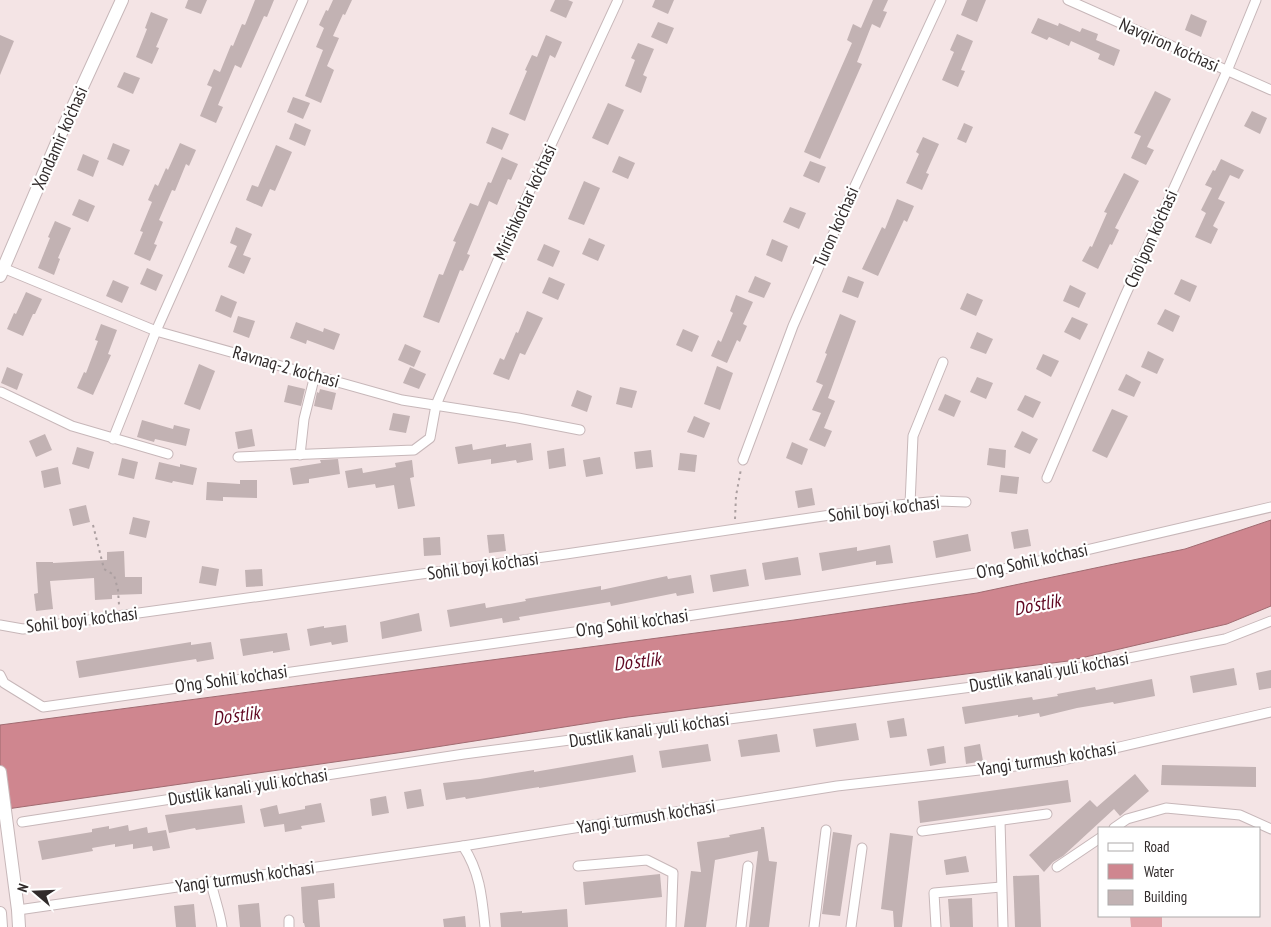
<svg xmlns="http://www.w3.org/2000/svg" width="1271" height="927" font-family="'PT Sans Narrow',sans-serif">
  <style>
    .green { fill: #e2a5ab }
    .water { fill: #cf868f; stroke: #a06b71 }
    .building { fill: #c2b2b3 }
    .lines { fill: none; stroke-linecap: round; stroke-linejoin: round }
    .street-casing { stroke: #c7b7b9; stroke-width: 11 }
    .secondary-casing { stroke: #c7b7b9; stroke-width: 14 }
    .path { stroke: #ab9fa0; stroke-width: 2; stroke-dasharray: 2.5 4; stroke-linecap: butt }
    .street { stroke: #fff; stroke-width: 9 }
    .secondary { stroke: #fff; stroke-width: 12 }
    .labels { text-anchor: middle; stroke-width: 4.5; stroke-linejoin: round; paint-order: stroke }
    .street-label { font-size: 18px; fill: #312b2b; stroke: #fff }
    .water-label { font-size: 19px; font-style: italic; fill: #610822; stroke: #fff }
  </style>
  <rect width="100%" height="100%" fill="#f4e4e5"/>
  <polygon class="green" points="1130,916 1162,916 1162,927 1131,927"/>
  <polygon class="water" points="1271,520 1271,606 1227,624 1068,661 628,717 404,752 0,810 0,725 794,620 977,593 1185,549"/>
  <g class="building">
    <polygon points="188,0 207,0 201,14 185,8"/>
    <polygon points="255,0 274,0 267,17 264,16 241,68 235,65 218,105 223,107 216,123 200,116 212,87 207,85 214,69 220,72 231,45 233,46 242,24 245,25"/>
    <polygon points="333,0 352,0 345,15 343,14 333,36 339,38 327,66 334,70 321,103 305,96 323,50 316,47 324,28 319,25 326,10 328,11"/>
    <polygon points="555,0 568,0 573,2 566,18 550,11"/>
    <polygon points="655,0 674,0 668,14 652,7"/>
    <polygon points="873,0 888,0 883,11 887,12 880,28 872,24 857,62 862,64 820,159 804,152 852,43 847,40 853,24 861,28"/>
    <polygon points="967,0 986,0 977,22 961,15"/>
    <polygon points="151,12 168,19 156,47 159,48 152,64 136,57 147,29 145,28"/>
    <polygon points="1191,14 1207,21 1201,37 1185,30"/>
    <polygon points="1038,18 1058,26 1059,23 1080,32 1082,28 1098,34 1096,40 1120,50 1114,66 1098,59 1100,54 1071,41 1069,46 1049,37 1047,40 1031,33"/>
    <polygon points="658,22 674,28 667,44 651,37"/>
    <polygon points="957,34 973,41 961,70 965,71 958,87 942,80 954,52 950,50"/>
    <polygon points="0,35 14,41 0,75"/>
    <polygon points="546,35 562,42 555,58 550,55 525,121 509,114 527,71 525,70 532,55 537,57"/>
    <polygon points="638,43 654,49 643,75 647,77 641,93 625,86 635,60 631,58"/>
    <polygon points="124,72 140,78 133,94 117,87"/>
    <polygon points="1155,91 1171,99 1147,147 1154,150 1146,165 1131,158 1141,136 1134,133"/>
    <polygon points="293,97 310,103 303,119 287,112"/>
    <polygon points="608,103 624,110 608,145 592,138"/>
    <polygon points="1252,111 1267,118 1260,134 1244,126"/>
    <polygon points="295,123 311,130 305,146 289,139"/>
    <polygon points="964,123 973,127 966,143 957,139"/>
    <polygon points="492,127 509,134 502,150 486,143"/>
    <polygon points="923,137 939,144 926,173 929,174 922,190 906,183 919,154 916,152"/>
    <polygon points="113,143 130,150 123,166 107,159"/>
    <polygon points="180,143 196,150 189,166 186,164 175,191 172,190 159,220 163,222 154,244 157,245 150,261 134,254 143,232 140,231 152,202 148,200 155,184 158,186 166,168 168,170"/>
    <polygon points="276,145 292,152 275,191 270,189 262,207 246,200 252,185 258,187"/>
    <polygon points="83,154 99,161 93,177 77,170"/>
    <polygon points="619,156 635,163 628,179 612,172"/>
    <polygon points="502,157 518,164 511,180 508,179 497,205 489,201 467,254 470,255 463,271 460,270 439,323 423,317 439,274 443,275 456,242 453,241 470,203 478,206 488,182 491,183"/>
    <polygon points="1221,159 1244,170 1239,179 1230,175 1218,199 1225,202 1213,226 1218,229 1211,244 1195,237 1206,213 1201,210 1212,188 1205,185 1213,170 1215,171"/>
    <polygon points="810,161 826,167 819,183 803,176"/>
    <polygon points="1124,173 1139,181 1115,228 1119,230 1112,245 1110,244 1098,269 1082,261 1090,246 1092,247 1107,213 1104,212"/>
    <polygon points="584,181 600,188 584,225 568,219"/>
    <polygon points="79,199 95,206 88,222 72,215"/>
    <polygon points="897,199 914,206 907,222 904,220 878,276 862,269 882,227 885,229"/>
    <polygon points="790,207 806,213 799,229 783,222"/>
    <polygon points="55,221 71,228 58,258 60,259 54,275 38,268 50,238 48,237"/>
    <polygon points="236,227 252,234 243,255 251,258 244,274 228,267 237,246 230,243"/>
    <polygon points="589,238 605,245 598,261 582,254"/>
    <polygon points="772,239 788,246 782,262 766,255"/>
    <polygon points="544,244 560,251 553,267 537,260"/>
    <polygon points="147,268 163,275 156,291 140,284"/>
    <polygon points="755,276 771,283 764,298 748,292"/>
    <polygon points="848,276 864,282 858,298 842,292"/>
    <polygon points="549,277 565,284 558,300 542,293"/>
    <polygon points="1181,279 1197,286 1190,302 1174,294"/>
    <polygon points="113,280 129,287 122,303 106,296"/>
    <polygon points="1070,285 1086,293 1079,308 1063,301"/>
    <polygon points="26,292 42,299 35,314 33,314 23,336 7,329 14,313 16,314"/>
    <polygon points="967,293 983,300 976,316 960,309"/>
    <polygon points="221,295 237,302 231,318 215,311"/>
    <polygon points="736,295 753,302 743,324 747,326 740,342 737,340 727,363 711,356 718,340 721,342 733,313 730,311"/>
    <polygon points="1165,309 1180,316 1173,332 1157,324"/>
    <polygon points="527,311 543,318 525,355 520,353 509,380 493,374 500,358 504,360 516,332 518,333"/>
    <polygon points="840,314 856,321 828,398 835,401 824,428 832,431 825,447 809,440 821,413 812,410 823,385 816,382 827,354 825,353"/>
    <polygon points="238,316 255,321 249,338 233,332"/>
    <polygon points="1072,317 1088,324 1080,340 1064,332"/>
    <polygon points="296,322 323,332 324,328 340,334 334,350 307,340 306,344 290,338"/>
    <polygon points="101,324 117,330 108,354 111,355 93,395 77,388 84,372 86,373 98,341 95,340"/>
    <polygon points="683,329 699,336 692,352 676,345"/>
    <polygon points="977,332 993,339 986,354 970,348"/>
    <polygon points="405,344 421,351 414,367 398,360"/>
    <polygon points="1148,351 1164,359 1157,374 1141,367"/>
    <polygon points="1043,354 1059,361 1051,377 1036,369"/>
    <polygon points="199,364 215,371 200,410 184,404"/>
    <polygon points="717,366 733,373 720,410 704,404"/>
    <polygon points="7,367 23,374 17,390 1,383"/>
    <polygon points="410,367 426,374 419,389 403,383"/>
    <polygon points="1126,374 1141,382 1134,397 1118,390"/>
    <polygon points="977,377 993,383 986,399 970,392"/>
    <polygon points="288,385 305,389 301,406 284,402"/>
    <polygon points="620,387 637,391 632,408 616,404"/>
    <polygon points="320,389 336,393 332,410 314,406 317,392 319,393"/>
    <polygon points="577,390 592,396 587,412 571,406"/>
    <polygon points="945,394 961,401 954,417 938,410"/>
    <polygon points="1025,395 1041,402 1033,418 1017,410"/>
    <polygon points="1112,409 1128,416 1107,458 1092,451"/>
    <polygon points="393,413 410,416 406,433 389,430"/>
    <polygon points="694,416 710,423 704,438 687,432"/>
    <polygon points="142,420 173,429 174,425 190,429 186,446 155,439 154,442 137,437"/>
    <polygon points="252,429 255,446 238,449 235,432"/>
    <polygon points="1022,431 1038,439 1030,454 1014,447"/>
    <polygon points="45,434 52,450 36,457 29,441"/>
    <polygon points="792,442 808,449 802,465 786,458"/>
    <polygon points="531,443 533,460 517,463 516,460 491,464 491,459 458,464 455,447 472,444 473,450 506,444 506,447"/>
    <polygon points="77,447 94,452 89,469 72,464"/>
    <polygon points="564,448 566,466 549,469 547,451"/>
    <polygon points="989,448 1006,450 1005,468 987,465"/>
    <polygon points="651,450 653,467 636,469 634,452"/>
    <polygon points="680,453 697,455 695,472 678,470"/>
    <polygon points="600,457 603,474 586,477 583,460"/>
    <polygon points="122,458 138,462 134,479 118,475"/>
    <polygon points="338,459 340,474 309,479 309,483 293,485 290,468 321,463 320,460"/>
    <polygon points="412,460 414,477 410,478 415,506 398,509 394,485 376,488 375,484 348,488 345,471 362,468 363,473 396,467 395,463"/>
    <polygon points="159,462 180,467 180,464 197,468 193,485 173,481 172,483 155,479"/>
    <polygon points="58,467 61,484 44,488 41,471"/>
    <polygon points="1001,475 1019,477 1017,494 999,492"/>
    <polygon points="240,480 257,480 257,498 223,497 223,501 206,500 207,482 240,484"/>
    <polygon points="812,488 815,505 798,508 795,491"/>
    <polygon points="86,505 90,522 73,526 69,509"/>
    <polygon points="133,517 150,521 146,538 129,534"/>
    <polygon points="1028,529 1031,546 1014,549 1011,532"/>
    <polygon points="504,534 506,551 489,553 487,535"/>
    <polygon points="968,534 971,551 936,558 933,541"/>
    <polygon points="440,537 441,555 424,556 423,538"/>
    <polygon points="890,545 893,563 876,565 876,561 822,571 819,553 857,547 857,551"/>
    <polygon points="124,551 125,577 142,577 142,594 112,595 112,599 95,600 94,578 50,581 53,609 36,611 34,594 38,593 36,562 53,562 53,563 107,560 107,552"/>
    <polygon points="798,557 801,575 765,580 762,563"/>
    <polygon points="202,566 219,569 216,586 199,583"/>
    <polygon points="262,569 263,586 246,587 245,570"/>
    <polygon points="746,569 749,586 713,592 710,575"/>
    <polygon points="691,575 694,593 677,596 676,593 611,606 610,602 519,617 520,620 503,623 502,618 450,627 447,610 485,603 486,608 526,601 525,599 601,586 601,590 667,576 668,579"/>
    <polygon points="419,613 422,631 382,639 380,622"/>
    <polygon points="346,625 348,642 332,645 331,642 310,646 307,629 324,626 324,628"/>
    <polygon points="287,633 290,650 273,653 273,651 243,656 240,639"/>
    <polygon points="191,642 191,645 211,642 214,659 197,662 196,659 79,678 76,661"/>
    <polygon points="1234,668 1237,685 1193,693 1190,676"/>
    <polygon points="1271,670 1271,688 1259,690 1256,673"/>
    <polygon points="1152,679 1155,696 1114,704 1113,702 1077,708 1040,717 1039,713 1018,717 1018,715 965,724 962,707 1032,697 1033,700 1058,696 1057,694 1095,687 1096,690"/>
    <polygon points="904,718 907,736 890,738 887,721"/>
    <polygon points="856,723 859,740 816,747 813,729"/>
    <polygon points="777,734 780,752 741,757 738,740"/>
    <polygon points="708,744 711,761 662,768 659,751"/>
    <polygon points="980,744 983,761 966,764 964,747"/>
    <polygon points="944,746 946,763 930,766 927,749"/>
    <polygon points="633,755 636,772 539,788 539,787 484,796 466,799 465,797 446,800 443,783 480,779 534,770 534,772"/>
    <polygon points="1162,765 1256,767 1256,787 1161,785"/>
    <polygon points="1135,774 1149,791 1120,816 1114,809 1063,856 1053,862 1044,872 1029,855 1090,800 1097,807"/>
    <polygon points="1068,780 1071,802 920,823 918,801"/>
    <polygon points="421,789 424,806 407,809 404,792"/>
    <polygon points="386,796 389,813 372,816 370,799"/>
    <polygon points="321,803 325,822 301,826 302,829 285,832 284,824 264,827 260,809 277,805 279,814 305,809 305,806"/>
    <polygon points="242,805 245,823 196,830 195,828 169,833 165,815"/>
    <polygon points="128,825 129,831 147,827 148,833 166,830 170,848 153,851 152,846 133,849 133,844 115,847 115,844 92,848 93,851 42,860 38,841 92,832 92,829 109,826 109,829"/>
    <polygon points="761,827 764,827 769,861 777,862 769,927 749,927 758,851 715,860 706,927 684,927 691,871 701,872 697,842 730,837 729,835 761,829"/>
    <polygon points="833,832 852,835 840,916 822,914"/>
    <polygon points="890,833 913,836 902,927 894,927 893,911 881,909"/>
    <polygon points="966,856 969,872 946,875 944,860"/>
    <polygon points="660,874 662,897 585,905 583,882"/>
    <polygon points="1039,875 1041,927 1015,927 1013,876"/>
    <polygon points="334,883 335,898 318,900 320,927 305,927 304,923 303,923 301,887"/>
    <polygon points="972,898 973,927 950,927 948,899"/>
    <polygon points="259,903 261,927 240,927 238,905"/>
    <polygon points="194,904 196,927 176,927 174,906"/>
    <polygon points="567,909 568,927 501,927 500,913 522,911 522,913"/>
    <polygon points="465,916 466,927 444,927 443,919"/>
  </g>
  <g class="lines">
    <g class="street-casing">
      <g id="street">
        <polyline points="1068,0 1271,90"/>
        <polyline points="3,268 156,331 402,400 518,418 580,430"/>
        <polyline points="1,392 72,426 168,454"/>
        <polyline points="113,439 156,331 303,0"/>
        <polyline points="300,455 304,419 315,375"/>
        <polyline points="238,457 414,450 430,438 436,405 501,253 618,0"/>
        <polyline points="743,460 793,326 842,214 941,0"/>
        <polyline points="1047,478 1124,298 1227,71 1256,0"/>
        <polyline points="910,504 913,436 943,362"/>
        <polyline points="0,625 23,629 566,554 898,505 939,501 966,502"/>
        <polyline points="0,675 4,683 43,707 674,618 1009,568 1271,507"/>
        <polyline points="1000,821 1003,927"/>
        <polyline points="22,822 464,754 1002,683 1225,639 1271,621"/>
        <polyline points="1114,828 1127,819 1166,808 1240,815 1271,829"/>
        <polyline points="922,831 1047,814"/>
        <path d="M 463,846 C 480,872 482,897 485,927"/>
        <polyline points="578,866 647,860 673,873 671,927"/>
        <polyline points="1057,867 1100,838"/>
        <path d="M 211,882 C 214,897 220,912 222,927"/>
        <polyline points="18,910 463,846 837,786 1059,761 1271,712"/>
        <polyline points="289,920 289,927"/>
        <polyline points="741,927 748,866"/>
        <polyline points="814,927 826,830"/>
        <polyline points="851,927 862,848"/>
        <polyline points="936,927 934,893 1001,887"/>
      </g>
    </g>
    <g class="secondary-casing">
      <g id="secondary">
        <polyline points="0,276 61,133 122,0"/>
        <polyline points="0,772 18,910 19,927"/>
        <polyline points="0,913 1,927"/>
      </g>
    </g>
    <g class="path">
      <polyline points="735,519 736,496 741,469"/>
      <polyline points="93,525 104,569 114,575 118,590 119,605"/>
    </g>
    <use href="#street" class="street"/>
    <use href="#secondary" class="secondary"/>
  </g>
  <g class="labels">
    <g class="street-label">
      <text transform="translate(1169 45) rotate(24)" y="6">Navqiron ko'chasi</text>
      <text transform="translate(60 138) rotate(-66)" y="6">Xondamir ko'chasi</text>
      <text transform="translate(525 202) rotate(-65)" y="6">Mirishkorlar ko'chasi</text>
      <text transform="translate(836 227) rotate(-66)" y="6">Turon ko'chasi</text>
      <text transform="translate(1151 239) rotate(-66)" y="6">Cho'lpon ko'chasi</text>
      <text transform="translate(286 367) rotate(16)" y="6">Ravnaq-2 ko'chasi</text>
      <text transform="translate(884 509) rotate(-7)" y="6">Sohil boyi ko'chasi</text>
      <text transform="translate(1032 561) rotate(-12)" y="6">O'ng Sohil ko'chasi</text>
      <text transform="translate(483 566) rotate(-8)" y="6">Sohil boyi ko'chasi</text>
      <text transform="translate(82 620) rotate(-7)" y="6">Sohil boyi ko'chasi</text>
      <text transform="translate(632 623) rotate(-8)" y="6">O'ng Sohil ko'chasi</text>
      <text transform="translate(1049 672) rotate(-10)" y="6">Dustlik kanali yuli ko'chasi</text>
      <text transform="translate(231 679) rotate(-8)" y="6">O'ng Sohil ko'chasi</text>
      <text transform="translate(649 730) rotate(-8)" y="6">Dustlik kanali yuli ko'chasi</text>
      <text transform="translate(1047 759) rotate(-9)" y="6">Yangi turmush ko'chasi</text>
      <text transform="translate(248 787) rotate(-9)" y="6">Dustlik kanali yuli ko'chasi</text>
      <text transform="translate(646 817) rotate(-9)" y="6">Yangi turmush ko'chasi</text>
      <text transform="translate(245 877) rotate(-8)" y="6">Yangi turmush ko'chasi</text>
    </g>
    <g class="water-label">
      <text transform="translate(1037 604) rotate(-11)" y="7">Do'stlik</text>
      <text transform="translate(637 661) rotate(-7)" y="7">Do'stlik</text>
      <text transform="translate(236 715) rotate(-8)" y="7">Do'stlik</text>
    </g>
  </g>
  <rect x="1098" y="827" width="162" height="90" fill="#ffffff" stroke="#adaaaa"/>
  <rect x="1108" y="843" width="25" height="8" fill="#ffffff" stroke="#adaaaa"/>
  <text x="1144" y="852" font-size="15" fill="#312b2b">Road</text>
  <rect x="1108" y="864" width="25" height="15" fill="#cf868f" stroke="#adaaaa"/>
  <text x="1144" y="877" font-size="15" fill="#312b2b">Water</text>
  <rect x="1108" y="890" width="25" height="15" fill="#c2b2b3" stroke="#adaaaa"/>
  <text x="1144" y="902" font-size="15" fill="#312b2b">Building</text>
  <g transform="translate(35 892) rotate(289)" stroke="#ffffff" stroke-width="4" paint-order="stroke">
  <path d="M0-4L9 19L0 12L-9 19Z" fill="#312b2b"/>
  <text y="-8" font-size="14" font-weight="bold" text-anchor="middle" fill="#312b2b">N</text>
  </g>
</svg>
